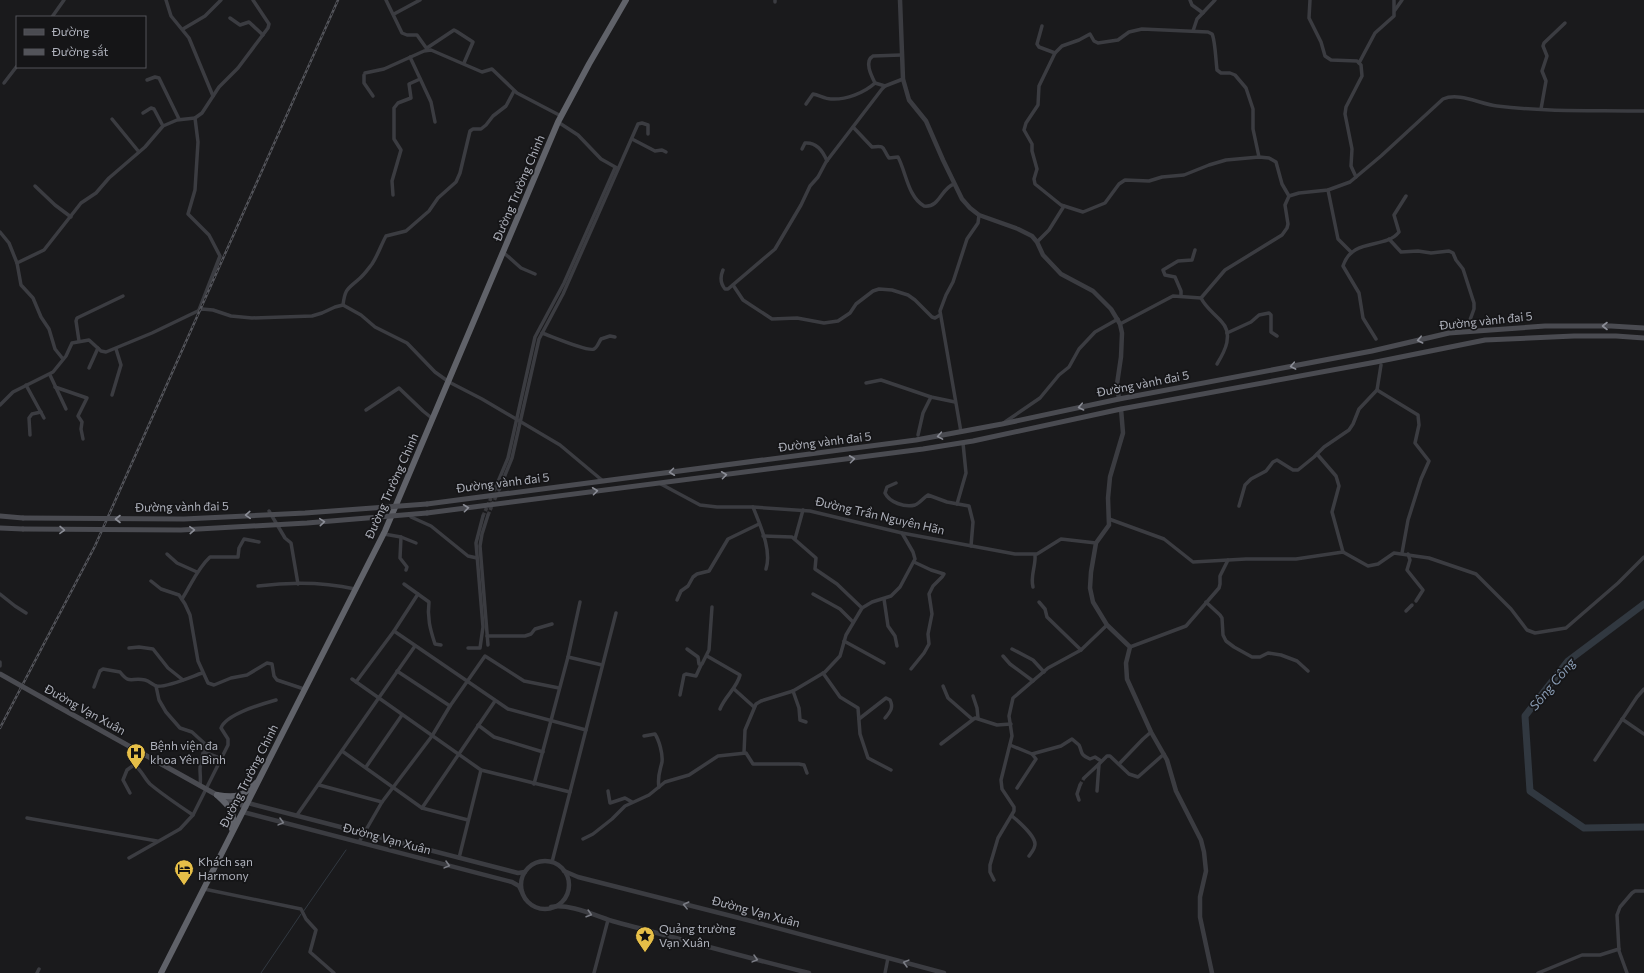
<svg xmlns="http://www.w3.org/2000/svg" width="1644" height="973" font-family="Commissioner,sans-serif">
  <style>
    .lines { fill: none; stroke-linecap: round; stroke-linejoin: round }
    .stream { stroke: #313840; stroke-width: 1 }
    .river { stroke: #313840; stroke-width: 7 }
    .minor-tunnel { stroke: #38383c; stroke-width: 3.5; stroke-dasharray: 3.5 2; stroke-linecap: butt }
    .minor { stroke: #3b3c41; stroke-width: 3.5 }
    .tertiary { stroke: #3b3c41; stroke-width: 4.5 }
    .secondary { stroke: #4a4b51; stroke-width: 5 }
    .trunk { stroke: #606269; stroke-width: 6 }
    .rail-casing { stroke: #53545a; stroke-width: 2.5 }
    .rail { stroke: #151517; stroke-width: 1; stroke-dasharray: 3; stroke-linecap: butt }
    .secondary-bridge { stroke: #4a4b51; stroke-width: 5 }
    .oneway { stroke: #8b8d96 }
    .oneway2 { stroke: #7a7c84 }
    .labels { text-anchor: middle; stroke-width: 3.5; stroke-linejoin: round; paint-order: stroke }
    .street-label { font-size: 12px; fill: #aeb1bb; stroke: #151517 }
    .poi-label { font-size: 12px; fill: #aeb1bb; stroke: #151517; text-anchor: start }
    .water-label { font-size: 13px; font-style: italic; fill: #889bb3; stroke: #151517 }
  </style>
  <rect width="100%" height="100%" fill="#1a1a1c"/>
  <g class="lines">
    <g class="stream">
      <polyline points="303,912 346,850"/>
      <polyline points="261,973 301,914"/>
    </g>
    <polyline class="river" points="1644,604 1568,661 1525,716 1530,791 1584,828 1644,827"/>
    <g class="minor-tunnel">
      <polyline points="488,515 497,494"/>
      <polyline points="483,516 495,489"/>
      <polyline points="1080,785 1084,778"/>
    </g>
    <g class="minor">
      <polyline points="166,0 171,16 189,38 213,96"/>
      <polyline points="386,0 402,33 407,35 417,35 427,49"/>
      <polyline points="775,0 775,2"/>
      <polyline points="1190,0 1192,5 1203,13"/>
      <polyline points="1310,0 1309,18 1321,42 1325,56 1331,60 1357,61 1361,65 1362,76 1346,107 1345,114 1352,149 1351,166 1356,177"/>
      <polyline points="1395,10 1402,0"/>
      <polyline points="394,14 420,0"/>
      <polyline points="52,17 64,0"/>
      <polyline points="230,18 240,25 249,22 263,35"/>
      <polyline points="1042,26 1037,44 1039,47 1055,53"/>
      <polyline points="183,29 205,16 221,0"/>
      <polyline points="1193,31 1197,19 1215,0"/>
      <polyline points="427,48 454,30 456,31 473,42 464,63"/>
      <polyline points="410,57 431,102 435,122"/>
      <polyline points="1359,63 1375,33 1394,16 1394,0"/>
      <polyline points="365,73 384,69 424,51 431,50 482,72 492,69 517,93 561,116"/>
      <polyline points="364,75 364,83 373,96"/>
      <polyline points="147,80 155,77 159,78 179,119"/>
      <polyline points="4,83 17,66"/>
      <path d="M 875,83 C 871,75 864,61 873,56 L 901,55"/>
      <path d="M 806,104 L 813,94 C 819,95 825,99 831,99 C 846,100 864,93 875,83 L 885,86"/>
      <polyline points="1541,109 1546,81 1542,71 1547,56 1543,46 1544,43 1565,23"/>
      <polyline points="143,113 151,108 154,109 163,126"/>
      <polyline points="195,118 198,142 195,190 188,214 209,235 220,256 199,310"/>
      <polyline points="112,119 139,152"/>
      <polyline points="558,122 578,135 601,159 617,168"/>
      <path d="M 853,127 L 872,147 C 886,145 882,148 889,158 L 898,157 C 906,172 908,197 924,206 C 940,208 941,188 954,184"/>
      <polyline points="632,139 655,151 662,150 666,152"/>
      <path d="M 802,149 L 805,143 C 816,142 823,151 827,161"/>
      <path d="M 1259,157 L 1253,129 L 1253,109 L 1246,88 L 1235,75 L 1230,73 L 1221,73 L 1217,70 C 1216,62 1215,39 1212,34 L 1208,32 L 1142,29 L 1129,32 L 1118,40 L 1098,43 L 1094,41 L 1090,34 L 1079,40 L 1062,46 L 1055,53 L 1039,86 L 1038,105 L 1026,123 L 1024,130 L 1032,144 L 1032,151 L 1037,169 L 1034,179 L 1035,184 L 1061,205 L 1083,212 L 1105,203 L 1119,184 L 1125,180 L 1149,181 L 1162,177 L 1184,175 L 1209,165 L 1226,160 L 1259,157 L 1269,158 L 1276,162 L 1282,184 L 1289,196"/>
      <polyline points="35,186 55,205 71,217"/>
      <polyline points="1328,190 1338,239 1351,252"/>
      <polyline points="393,195 392,181 401,150 394,139 394,108 398,103 411,98 409,84 420,79"/>
      <polyline points="0,232 9,243 17,263 21,285 33,298 41,317 49,329 55,349 63,359"/>
      <polyline points="1389,239 1401,252 1418,251 1431,253 1449,251 1453,253 1456,260 1463,269 1474,303 1474,309 1470,320 1476,328"/>
      <polyline points="1037,242 1049,230 1064,206"/>
      <polyline points="503,252 521,268 535,274"/>
      <polyline points="17,263 44,250 81,203 96,193 109,178 145,147 163,126 177,120 195,118 202,113 219,87 238,68 268,28 269,24 253,0"/>
      <path d="M 723,270 C 720,277 720,283 725,289 L 728,289 L 775,249 L 801,205 L 810,186 L 818,177 L 826,162 L 882,89 L 885,86 L 903,79"/>
      <polyline points="733,285 743,300 772,319 797,318 824,323 838,321 850,313 856,304 873,291 879,289 892,290 908,295 915,300 932,317 935,318 940,315"/>
      <polyline points="1181,296 1181,291 1175,277 1165,275 1163,270 1178,261 1192,260 1195,250"/>
      <path d="M 1201,298 C 1206,308 1214,313 1221,321 C 1234,334 1225,351 1217,364"/>
      <path d="M 343,305 C 345,288 348,289 359,279 C 364,275 368,269 372,264 C 378,255 381,245 386,236 L 406,231 L 429,211 L 438,198 L 456,182 L 460,173 L 470,131 L 473,129 L 481,129 L 486,125 L 493,116 L 506,106 L 514,91"/>
      <path d="M 1120,324 L 1173,296 L 1201,298 L 1225,270 L 1282,235 L 1287,228 L 1288,224 L 1285,205 L 1289,196 L 1299,193 L 1328,190 L 1350,182 L 1381,156 L 1443,99 C 1459,92 1480,104 1497,106 C 1546,112 1595,110 1644,111"/>
      <path d="M 542,333 C 551,336 588,352 594,349 C 597,348 599,342 601,339 L 610,336 L 615,337"/>
      <polyline points="1227,333 1251,322 1259,315 1269,313 1271,315 1271,332 1277,336"/>
      <path d="M 1376,339 L 1363,318 L 1359,293 L 1343,266 C 1352,237 1385,250 1399,232 L 1394,215 L 1406,196"/>
      <polyline points="79,341 76,321 77,318 123,296"/>
      <polyline points="89,368 98,348"/>
      <polyline points="50,375 66,409"/>
      <polyline points="866,383 881,380 931,397 955,402"/>
      <polyline points="26,385 44,418"/>
      <polyline points="55,387 87,398 78,416 82,422 81,429 83,439"/>
      <polyline points="1377,390 1418,415 1419,425 1415,443 1429,461 1421,479 1408,520 1402,553"/>
      <polyline points="112,395 121,365 116,349"/>
      <polyline points="0,405 13,392 53,372 66,356 72,343 89,340 101,351 106,352 152,333 202,309 213,310 231,316 252,318 312,316 322,313 335,307 343,305 361,315 375,327 407,343 435,372 449,382 482,399 560,445 603,481"/>
      <polyline points="366,410 399,388 423,411 433,419"/>
      <polyline points="1005,422 1040,398 1059,375 1069,367 1079,349 1095,332 1118,319"/>
      <polyline points="961,432 940,311 946,295 953,282 967,239 978,223 979,215"/>
      <polyline points="30,435 29,418 32,414 41,412"/>
      <polyline points="918,435 923,413 931,397"/>
      <polyline points="1317,454 1336,476 1339,486 1332,512 1343,552"/>
      <polyline points="659,483 700,505 717,507 753,507 810,511 902,533 1015,554 1037,554 1061,539 1096,543"/>
      <path d="M 896,483 L 887,487 L 885,493 C 889,502 905,508 915,505 C 920,503 923,498 928,495 L 947,502 L 969,506 L 973,522 L 971,546"/>
      <polyline points="495,489 508,458 535,337 564,283 615,168"/>
      <polyline points="499,490 512,458 539,339 563,294 638,124 642,123 648,125 648,134"/>
      <polyline points="957,504 966,473 963,443"/>
      <polyline points="1239,506 1245,485 1251,479 1266,471 1273,462 1277,460 1293,470 1298,470 1314,457 1324,447 1349,430 1353,424 1359,409 1377,390 1381,365"/>
      <path d="M 753,507 C 760,525 772,550 766,569"/>
      <polyline points="269,511 285,538 291,543 298,584"/>
      <polyline points="488,515 482,534 480,546 488,645"/>
      <polyline points="411,517 431,526 468,556 477,558"/>
      <polyline points="1109,519 1164,539 1193,562 1246,559 1296,559 1343,552 1368,566 1378,564 1394,553 1429,558 1476,574 1511,609 1527,630 1535,633 1566,628 1618,583 1644,557"/>
      <polyline points="384,534 401,537 416,543"/>
      <polyline points="763,536 792,537 816,558 815,569 837,584 862,608"/>
      <polyline points="401,537 400,558 407,567 406,570"/>
      <polyline points="795,539 803,510"/>
      <polyline points="167,554 177,563 197,572"/>
      <polyline points="1408,554 1410,560 1407,570 1423,590 1416,601"/>
      <polyline points="151,581 161,589 179,595 185,604 190,615 198,661 208,683 214,685 231,678 247,675 267,663 272,664 274,676 277,680 304,689"/>
      <path d="M 404,584 L 429,602 C 427,617 430,629 435,644 L 441,645"/>
      <path d="M 258,586 C 289,582 324,582 355,589"/>
      <path d="M 1033,587 C 1030,576 1036,566 1035,555"/>
      <polyline points="0,594 15,606 26,613"/>
      <polyline points="813,594 840,609 853,622"/>
      <path d="M 182,599 C 191,585 197,569 210,557 L 238,557 L 239,548 L 244,539 L 259,542"/>
      <polyline points="884,599 888,626 895,636 897,646"/>
      <polyline points="677,600 681,591 688,586 693,577 697,574 709,571 728,539 759,524"/>
      <polyline points="1039,602 1045,609 1047,617 1081,650"/>
      <polyline points="1206,602 1220,615 1222,618 1223,635 1226,641 1234,647 1252,657 1260,657 1268,653 1281,655 1297,661 1308,671"/>
      <polyline points="1406,611 1412,605"/>
      <polyline points="394,631 508,709 586,730"/>
      <polyline points="487,636 525,636 531,634 535,629 552,624"/>
      <polyline points="844,641 884,663"/>
      <polyline points="1130,647 1186,626 1219,588 1220,584 1220,576 1228,560"/>
      <polyline points="129,648 139,647 153,649 168,668 183,680"/>
      <polyline points="468,648 480,648 483,627 476,543 483,516"/>
      <polyline points="687,649 698,657 699,664 702,664 709,650 712,607"/>
      <polyline points="1012,649 1033,660 1044,672"/>
      <path d="M 707,656 L 740,675 C 737,688 725,696 720,709"/>
      <polyline points="1003,656 1010,664 1033,681"/>
      <polyline points="568,657 602,665"/>
      <polyline points="0,662 0,666"/>
      <polyline points="911,669 924,653 929,644 928,634 932,614 929,594 933,586 942,577 944,574 931,570 914,562"/>
      <polyline points="397,671 450,706"/>
      <polyline points="823,673 840,697 858,708 860,734 868,758 891,770"/>
      <polyline points="352,679 481,770 570,792"/>
      <polyline points="356,682 394,631 418,594"/>
      <path d="M 156,686 L 159,700 L 166,712 L 180,728 L 192,732 L 204,743 C 205,753 200,760 200,769 C 200,775 201,779 200,786"/>
      <polyline points="943,686 948,698 972,719"/>
      <path d="M 94,687 L 100,671 L 103,669 L 120,672 C 130,685 131,677 145,680 C 149,681 152,684 156,686 C 166,688 193,676 202,673"/>
      <polyline points="734,689 754,707"/>
      <polyline points="793,691 799,708 800,720 806,722"/>
      <polyline points="680,695 684,675 686,674 696,676 701,665"/>
      <polyline points="973,696 977,708 978,718"/>
      <path d="M 859,719 L 886,698 L 890,700 C 894,708 890,712 885,718"/>
      <polyline points="1622,719 1644,734"/>
      <polyline points="478,725 494,737 543,752"/>
      <path d="M 644,736 L 655,734 C 659,740 663,754 662,762 C 660,771 657,777 659,787"/>
      <polyline points="941,744 975,718 997,725 1011,724"/>
      <polyline points="1010,745 1032,754 1036,759 1017,788"/>
      <polyline points="342,751 422,808 468,820"/>
      <polyline points="204,752 222,759"/>
      <polyline points="744,753 745,730 756,704 761,701 793,691 825,672 840,656 846,635 862,608 872,602 891,596 900,587 915,559 913,552 902,533"/>
      <path d="M 1032,754 L 1061,746 L 1072,739 L 1079,745 C 1083,753 1079,754 1090,759 L 1095,757 L 1101,761"/>
      <polyline points="1595,760 1637,697 1644,689"/>
      <polyline points="1119,764 1143,739 1151,732"/>
      <polyline points="366,767 402,715"/>
      <polyline points="1084,778 1099,764"/>
      <polyline points="534,784 568,657 580,602"/>
      <polyline points="319,785 382,802"/>
      <polyline points="608,791 610,803 625,798 632,802"/>
      <polyline points="1097,791 1099,764 1107,756 1110,756 1129,774 1138,777 1164,754"/>
      <path d="M 130,793 L 123,780 L 127,770 L 134,765 C 141,769 144,778 150,784 C 163,795 178,805 193,815"/>
      <polyline points="1079,800 1077,794 1080,785"/>
      <polyline points="422,808 495,701"/>
      <polyline points="297,815 415,646"/>
      <path d="M 1012,816 C 1018,821 1035,836 1035,844 C 1035,849 1031,853 1029,856"/>
      <polyline points="27,818 157,841"/>
      <polyline points="583,839 593,834 612,819 625,806 649,795 665,782 689,775 718,756 746,753 753,764 799,764 804,765 807,773"/>
      <polyline points="359,842 382,802 432,736 450,706 485,656 524,681 559,688"/>
      <path d="M 129,858 L 180,829 L 193,815 L 228,745 L 228,739 L 221,728 C 226,714 262,704 276,700"/>
      <polyline points="459,858 481,770"/>
      <polyline points="552,862 616,613"/>
      <polyline points="994,880 990,872 990,865 998,838 1014,811 1014,807 1002,789 1001,780 1012,736 1009,716 1013,698 1048,668 1081,650 1107,625"/>
      <polyline points="204,889 301,909 306,919 316,930 310,952 334,973"/>
      <polyline points="37,973 39,969"/>
      <polyline points="594,973 608,920"/>
      <polyline points="885,973 888,958"/>
      <polyline points="1538,973 1582,955 1600,955 1619,949"/>
      <polyline points="1627,973 1619,951 1617,915 1620,907 1632,893 1635,891 1644,891"/>
    </g>
    <g class="tertiary">
      <polyline points="900,0 903,79 909,100 926,121 943,160 962,199 970,208 979,215 1018,229 1032,236 1037,242 1043,255 1061,274 1093,291 1111,309 1120,324 1122,333 1121,357 1117,384 1119,399"/>
      <polyline points="1121,409 1123,433 1110,477 1108,498 1109,525 1096,543 1091,572 1090,588 1093,602 1107,625 1130,647 1126,663 1127,679 1151,732 1167,760 1176,791 1201,840 1204,852 1206,871 1200,897 1200,917 1212,973"/>
      <polyline points="248,803 518,873 525,872"/>
      <polyline points="243,812 512,882 519,886 522,892"/>
      <circle cx="545" cy="885" r="24"/>
      <polyline points="564,871 578,877 751,921 944,973"/>
      <path d="M 551,907 C 570,903 598,917 616,922 C 680,939 744,957 809,973"/>
    </g>
    <g class="secondary">
      <polyline points="427,504 916,440 1002,424 1119,399 1372,351 1449,333 1545,326 1611,326 1644,328"/>
      <polyline points="427,513 923,449 973,441 1121,409 1376,362 1485,340 1574,336 1616,336 1644,338"/>
      <polyline points="0,516 23,518"/>
      <polyline points="0,528 23,529"/>
      <polyline points="57,706 217,795 246,807"/>
    </g>
    <g class="trunk">
      <path d="M 217,795 C 228,805 237,813 232,829"/>
      <path d="M 217,795 C 235,798 243,797 256,783"/>
      <polyline points="161,973 385,531 558,122 589,64 626,0"/>
    </g>
    <g class="rail-casing">
      <polyline id="rail" points="0,728 95,546 338,0"/>
    </g>
    <use href="#rail" class="rail"/>
    <g class="secondary-bridge">
      <polyline points="23,518 184,519 305,513 427,504"/>
      <polyline points="23,529 181,530 307,523 427,513"/>
      <polyline points="0,674 57,706"/>
    </g>
  </g>
  <defs><path id="oneway-chevron" d="M-2-3.5L2.5 0L-2 3.5" fill="none" stroke-width="1.6" stroke-linecap="round" stroke-linejoin="round"/></defs>
  <g class="oneway">
    <use href="#oneway-chevron" transform="translate(1605 326) rotate(180)"/>
    <use href="#oneway-chevron" transform="translate(1420 340) rotate(167)"/>
    <use href="#oneway-chevron" transform="translate(1293 366) rotate(169)"/>
    <use href="#oneway-chevron" transform="translate(1081 407) rotate(168)"/>
    <use href="#oneway-chevron" transform="translate(940 436) rotate(170)"/>
    <use href="#oneway-chevron" transform="translate(852 459) rotate(-7)"/>
    <use href="#oneway-chevron" transform="translate(672 472) rotate(173)"/>
    <use href="#oneway-chevron" transform="translate(724 475) rotate(-7)"/>
    <use href="#oneway-chevron" transform="translate(595 491) rotate(-7)"/>
    <use href="#oneway-chevron" transform="translate(466 508) rotate(-7)"/>
    <use href="#oneway-chevron" transform="translate(248 515) rotate(177)"/>
    <use href="#oneway-chevron" transform="translate(118 519) rotate(-180)"/>
    <use href="#oneway-chevron" transform="translate(322 522) rotate(-5)"/>
    <use href="#oneway-chevron" transform="translate(62 530) rotate(1)"/>
    <use href="#oneway-chevron" transform="translate(192 530) rotate(-3)"/>
  </g>
  <g class="oneway2">
    <use href="#oneway-chevron" transform="translate(281 822) rotate(15)"/>
    <use href="#oneway-chevron" transform="translate(447 865) rotate(15)"/>
    <use href="#oneway-chevron" transform="translate(686 905) rotate(-166)"/>
    <use href="#oneway-chevron" transform="translate(589 914) rotate(17)"/>
    <use href="#oneway-chevron" transform="translate(755 959) rotate(15)"/>
    <use href="#oneway-chevron" transform="translate(906 963) rotate(-165)"/>
  </g>
  <defs>
    <g id="hospital-pin" transform="scale(1)"><path d="M0 17L-7.5 6A9.5 9.5 0 1 1 7.5 6Z" fill="#e6bf48" stroke="#151517"/><path d="M-5-5h3v3.5h4V-5h3V5h-3V1.5h-4V5h-3Z" fill="#111"/></g>
    <g id="hotel-pin" transform="scale(1)"><path d="M0 17L-7.5 6A9.5 9.5 0 1 1 7.5 6Z" fill="#e6bf48" stroke="#151517"/><path d="M-6-4.5h1.5V1H6V5H4.5V3h-9V5H-6ZM-4 0a1.8 1.8 0 1 1 3.6 0ZM.5 0V-2.5h3Q6-2.5 6 0Z" fill="#111"/></g>
    <g id="sight-pin" transform="scale(1)"><path d="M0 17L-7.5 6A9.5 9.5 0 1 1 7.5 6Z" fill="#e6bf48" stroke="#151517"/><path d="M0-6L1.8-2.2L6-1.7L2.9 1.2L3.7 5.4L0 3.3L-3.7 5.4L-2.9 1.2L-6-1.7L-1.8-2.2Z" fill="#111"/></g>
  </defs>
  <g fill-rule="evenodd">
    <use href="#hospital-pin" x="136" y="753"/>
    <use href="#hotel-pin" x="184" y="869"/>
    <use href="#sight-pin" x="645" y="936"/>
  </g>
  <g class="labels">
    <g class="street-label">
      <text transform="translate(519 188) rotate(-67)" y="4">Đường Trường Chinh</text>
      <text transform="translate(1486 321) rotate(-6)" y="4">Đường vành đai 5</text>
      <text transform="translate(1143 384) rotate(-11)" y="4">Đường vành đai 5</text>
      <text transform="translate(825 442) rotate(-7)" y="4">Đường vành đai 5</text>
      <text transform="translate(503 483) rotate(-7)" y="4">Đường vành đai 5</text>
      <text transform="translate(392 486) rotate(-66)" y="4">Đường Trường Chinh</text>
      <text transform="translate(182 507) rotate(-1)" y="4">Đường vành đai 5</text>
      <text transform="translate(880 516) rotate(13)" y="4">Đường Trần Nguyên Hãn</text>
      <text transform="translate(85 710) rotate(29)" y="4">Đường Vạn Xuân</text>
      <text transform="translate(249 776) rotate(-63)" y="4">Đường Trường Chinh</text>
      <text transform="translate(387 839) rotate(15)" y="4">Đường Vạn Xuân</text>
      <text transform="translate(756 912) rotate(15)" y="4">Đường Vạn Xuân</text>
    </g>
    <g class="poi-label">
      <text x="150" y="750">Bệnh viện đa<tspan x="150" dy="14">khoa Yên Bình</tspan></text>
      <text x="198" y="866">Khách sạn<tspan x="198" dy="14">Harmony</tspan></text>
      <text x="659" y="933">Quảng trường<tspan x="659" dy="14">Vạn Xuân</tspan></text>
    </g>
    <g class="water-label">
      <text transform="translate(1552 684) rotate(-50)" y="5">Sông Công</text>
    </g>
  </g>
  <rect x="16" y="16" width="130" height="52" fill="#151517" stroke="#525359"/>
  <rect x="24" y="29" width="20" height="6" fill="#4a4b51" stroke="#525359"/>
  <text x="52" y="36" font-size="12" fill="#aeb1bb">Đường</text>
  <rect x="24" y="49" width="20" height="6" fill="#53545a" stroke="#525359"/>
  <text x="52" y="56" font-size="12" fill="#aeb1bb">Đường sắt</text>
</svg>
